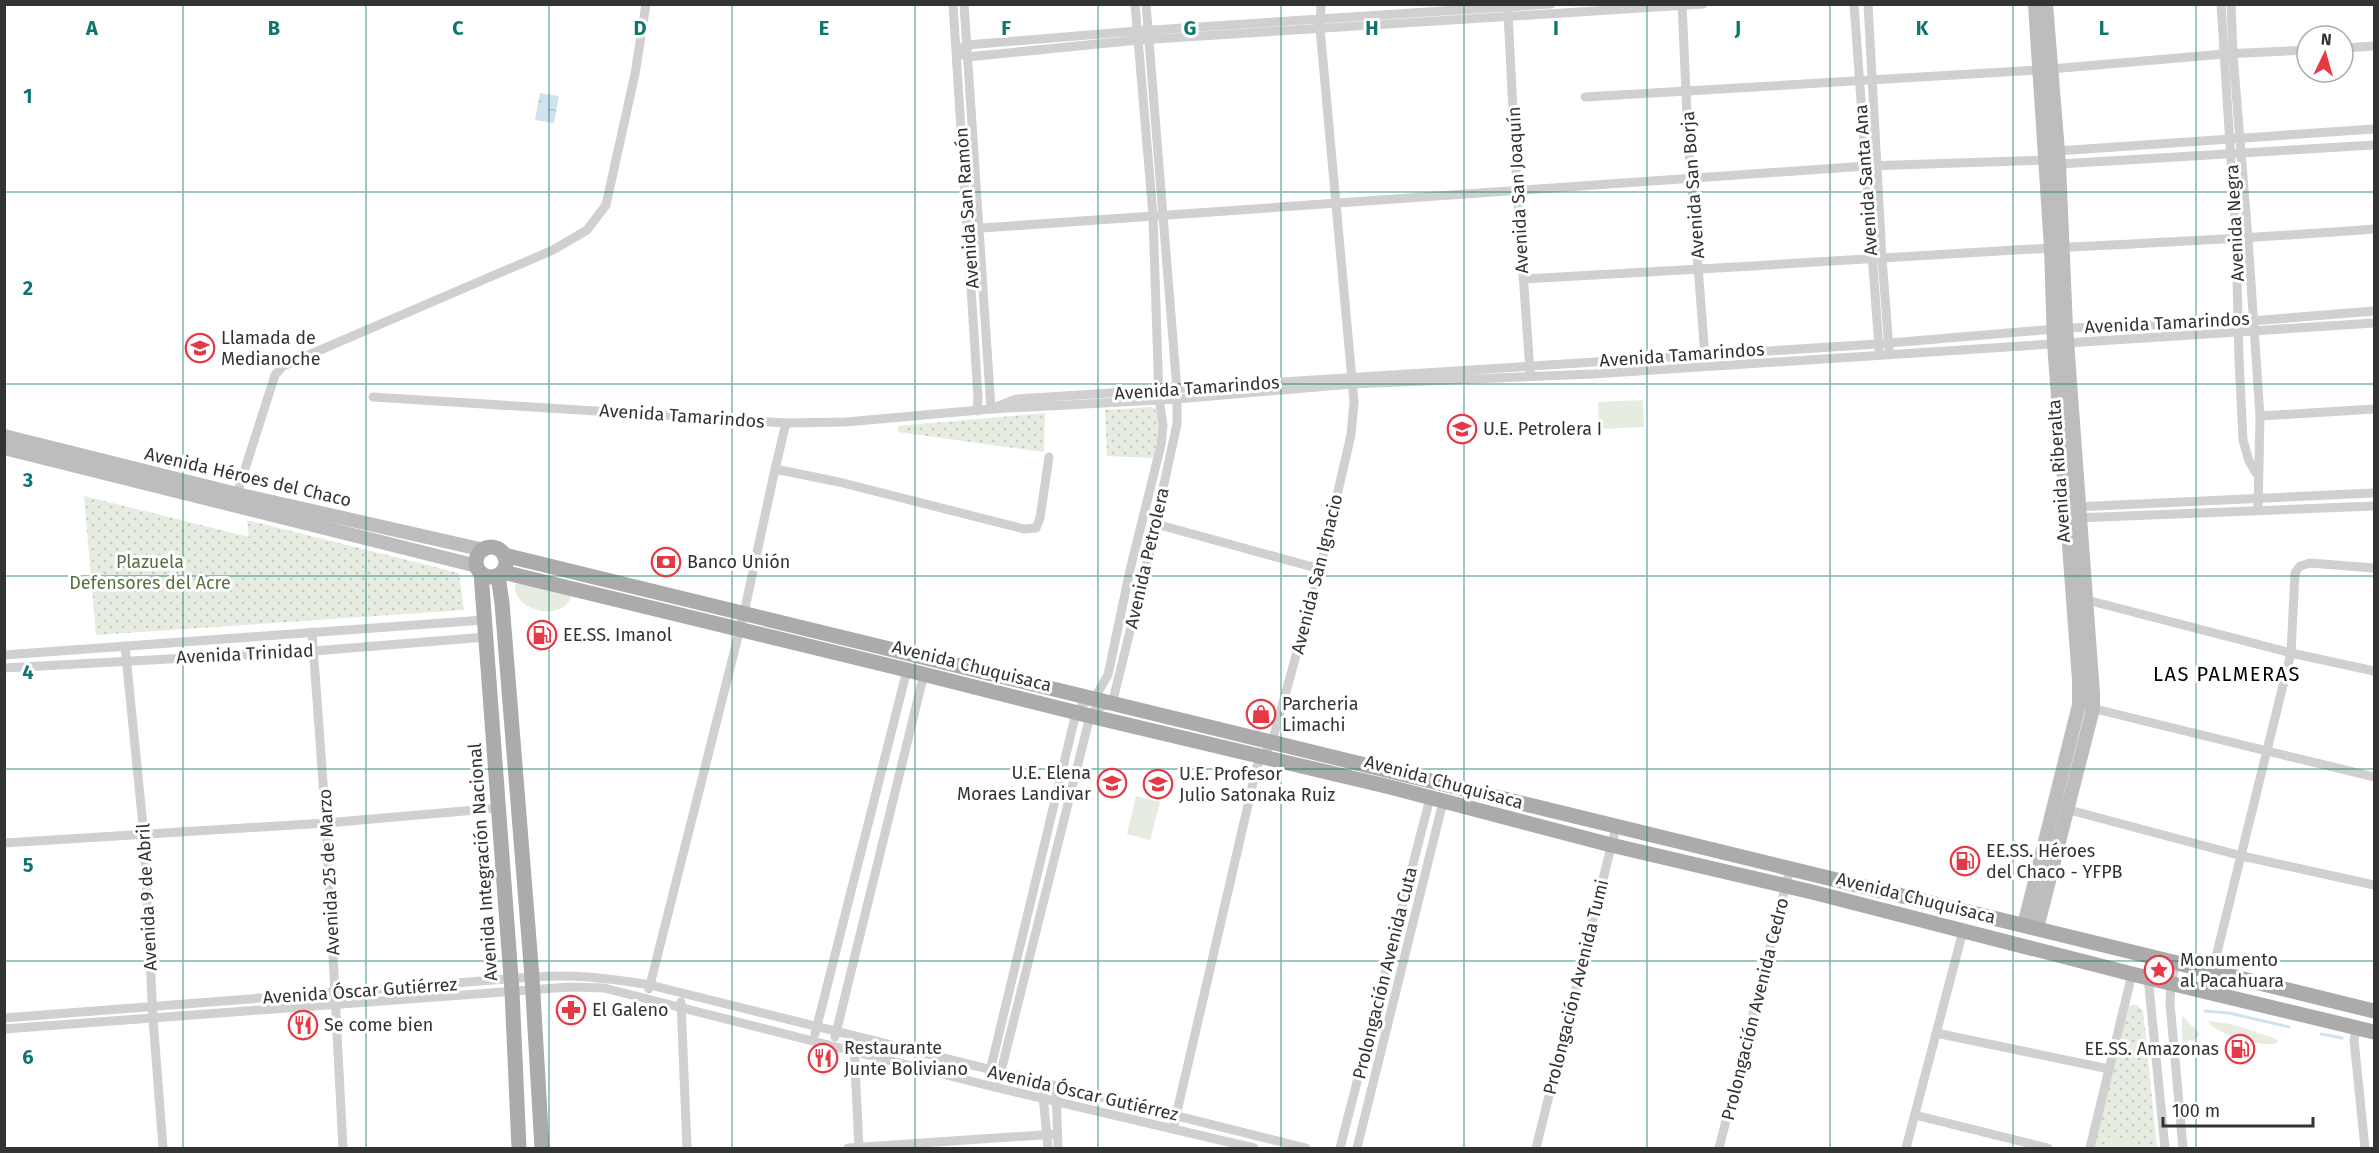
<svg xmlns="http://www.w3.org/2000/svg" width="2379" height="1153" font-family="'Fira Sans',sans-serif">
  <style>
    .grass { fill: url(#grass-dots) }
    .garden { fill: #e6ecdf }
    .water { fill: url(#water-ripples) }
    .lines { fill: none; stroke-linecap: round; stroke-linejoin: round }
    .stream { stroke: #cfe2ee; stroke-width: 3 }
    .street { stroke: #d0d0d0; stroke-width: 9 }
    .secondary { stroke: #bdbdbd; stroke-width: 14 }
    .primary { stroke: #ababab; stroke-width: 15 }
    .grid { fill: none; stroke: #0f766e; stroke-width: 1.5; stroke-opacity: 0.55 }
    .labels { text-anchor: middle; stroke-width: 6; stroke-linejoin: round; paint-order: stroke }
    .street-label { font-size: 18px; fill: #333; stroke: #fff }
    .poi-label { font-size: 18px; fill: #333; stroke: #fff; text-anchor: start }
    .park-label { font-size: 18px; fill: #56703f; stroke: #fff }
    .neighbourhood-label { font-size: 20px; letter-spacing: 1.5px; fill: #000; stroke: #fff }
    .grid-label { font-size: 20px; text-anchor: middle; font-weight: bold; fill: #0f766e; stroke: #fff; stroke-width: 6; stroke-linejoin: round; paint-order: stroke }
  </style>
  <defs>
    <pattern id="grass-dots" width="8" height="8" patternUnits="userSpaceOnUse" patternTransform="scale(1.5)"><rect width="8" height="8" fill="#e6ecdf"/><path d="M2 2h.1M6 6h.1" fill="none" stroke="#c6cbc0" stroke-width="1.8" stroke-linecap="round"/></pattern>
    <pattern id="water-ripples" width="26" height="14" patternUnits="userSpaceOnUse" patternTransform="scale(1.5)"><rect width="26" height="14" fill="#cfe2ee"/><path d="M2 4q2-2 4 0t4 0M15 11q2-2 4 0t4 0" fill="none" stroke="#b2c2cd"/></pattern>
  </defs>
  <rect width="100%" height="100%" fill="#fff"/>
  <g class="grass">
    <path d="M 1151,407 L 1155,408 C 1160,424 1158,442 1153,458 L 1107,456 L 1105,410 Z"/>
    <polygon points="1045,413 1044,452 898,432 898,426"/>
    <polygon points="84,496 249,537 247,520 459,573 464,610 96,635"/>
    <polygon points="2136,1005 2143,1010 2157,1148 2093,1148 2129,1006"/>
  </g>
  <g class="garden">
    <polygon points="1643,400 1644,427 1599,429 1598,402"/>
    <path d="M 521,583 L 572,595 C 563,624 512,611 515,584 Z"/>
    <polygon points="1136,796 1160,802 1150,840 1127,834"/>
    <polygon points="2182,1016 2200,1034 2193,1041 2189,1040 2187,1044 2182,1044"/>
    <path d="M 2208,1021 L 2231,1024 L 2276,1039 L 2278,1042 C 2266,1050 2214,1034 2208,1021 Z"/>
    <polygon points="2107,1137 2132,1139 2132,1148 2106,1148"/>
  </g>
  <polygon class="water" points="540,93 559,96 554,123 535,120"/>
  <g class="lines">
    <g class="stream">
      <polyline points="2205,1011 2229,1013 2289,1027"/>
      <polyline points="2321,1034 2342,1038"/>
    </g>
    <g class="street">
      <polyline points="953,4 978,398 977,411"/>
      <polyline points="1551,4 1137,31 966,45 957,51 967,57 1138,40 1703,4"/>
      <polyline points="1682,4 1688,138 1705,357"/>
      <polyline points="1854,4 1879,349"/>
      <polyline points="1868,4 1882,258 1889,349"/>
      <polyline points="2221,4 2236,239 2239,359 2243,440 2249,461 2256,473"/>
      <polyline points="2231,4 2233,54 2248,239 2260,416 2258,510"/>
      <polyline points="1508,13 1517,189 1530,371"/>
      <polyline points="2343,48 2374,46"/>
      <polyline points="1585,97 2039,70 2224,54 2307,50"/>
      <polyline points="2054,153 2057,151 2374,129"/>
      <polyline points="968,229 1866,166 2046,160 2059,164 2374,145"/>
      <path d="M 1523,279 C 1682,271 1840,260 1999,251 C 2124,244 2249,239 2374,229"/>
      <polyline points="2374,311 2238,322 2066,328 1878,344 1016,399 991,409 1177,399 1352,384 1593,374 2374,323"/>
      <polyline points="373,397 786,423 846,422 991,409 964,4"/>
      <polyline points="2260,416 2374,409"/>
      <polyline points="775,469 786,423"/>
      <polyline points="237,494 275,375 283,366 553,250 587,230 606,205 635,74 646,4"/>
      <polyline points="2074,507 2374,493"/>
      <polyline points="2076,518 2374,506"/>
      <polyline points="1156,524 1320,569"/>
      <polyline points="2083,599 2291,653 2374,671"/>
      <polyline points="312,632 326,823 343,1148"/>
      <polyline points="125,646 144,836 153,1019 163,1148"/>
      <polyline points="4,655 484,620"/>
      <polyline points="4,668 314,651 486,637"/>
      <polyline points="2079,705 2374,777"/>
      <polyline points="2062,808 2242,856 2374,885"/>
      <polyline points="4,843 326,823 499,808"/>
      <polyline points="2152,957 2148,977 2165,1148"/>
      <polyline points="2176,963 2171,983 2170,1003 2183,1148"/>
      <polyline points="2212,973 2291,653 2295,573 2300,566 2310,563 2374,568"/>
      <polyline points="649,989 744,613 775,469 839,482 1024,529 1036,528 1040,518 1049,457"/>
      <polyline points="681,1002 687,1148"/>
      <path d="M 4,1018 L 532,977 C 574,974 608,978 650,985 L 1306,1148"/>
      <polyline points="2357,1028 2354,1040 2365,1148"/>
      <polyline points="4,1029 570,987 604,988 986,1085 1254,1148"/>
      <polyline points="1936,1033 2109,1069"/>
      <polyline points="815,1034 907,670"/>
      <polyline points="835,1037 924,674"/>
      <polyline points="854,1046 859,1148"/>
      <polyline points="989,1075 1076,713 1083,704 1094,699 1108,675 1130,570 1161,445 1163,426 1159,399 1153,215 1135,4"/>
      <polyline points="999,1079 1090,716 1096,708 1112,704 1145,571 1177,424 1177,390 1146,4"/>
      <polyline points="1056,1087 1058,1148"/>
      <polyline points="1043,1095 1048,1148"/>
      <polyline points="1915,1115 2048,1148"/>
      <polyline points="1173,1129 1257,766 1272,742 1320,569 1351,435 1354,402 1320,28 1321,4"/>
      <polyline points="848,1148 1057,1134"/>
      <polyline points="1340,1148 1430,798"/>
      <polyline points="1357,1148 1443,802"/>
      <polyline points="1536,1148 1616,827"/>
      <polyline points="1719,1148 1790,869"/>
      <polyline points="1906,1148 1963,931"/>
      <polyline points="2090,1148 2132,974"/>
    </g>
    <g class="secondary">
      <polyline points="4,436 237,494 484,550"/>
      <polyline points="4,448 477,566"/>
      <polyline points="2024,925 2079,705 2079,680 2054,343 2051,248 2035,4"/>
      <polyline points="2037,928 2093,709 2093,693 2066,328 2059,164 2046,4"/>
    </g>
    <g class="primary">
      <circle cx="491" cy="562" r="15"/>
      <polyline points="504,555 2374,1011"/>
      <polyline points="503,572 907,670 1090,716 1390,787 1611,845 1812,892 2132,974 2374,1032"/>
      <polyline points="481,573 512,991 519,1148"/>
      <polyline points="498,576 502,603 532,977 542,1148"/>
    </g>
  </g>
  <path class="grid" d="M 183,4 L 183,1148M 366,4 L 366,1148M 549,4 L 549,1148M 732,4 L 732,1148M 915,4 L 915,1148M 1098,4 L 1098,1148M 1281,4 L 1281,1148M 1464,4 L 1464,1148M 1647,4 L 1647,1148M 1830,4 L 1830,1148M 2013,4 L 2013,1148M 2196,4 L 2196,1148M 4,192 L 2374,192M 4,384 L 2374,384M 4,576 L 2374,576M 4,769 L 2374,769M 4,961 L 2374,961"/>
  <defs>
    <g id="university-ring" transform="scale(1.5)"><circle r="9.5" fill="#fff" stroke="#e63946" stroke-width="1.5"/><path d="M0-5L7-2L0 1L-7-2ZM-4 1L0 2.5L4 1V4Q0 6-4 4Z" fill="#e63946"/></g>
    <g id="school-ring" transform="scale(1.5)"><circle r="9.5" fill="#fff" stroke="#e63946" stroke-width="1.5"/><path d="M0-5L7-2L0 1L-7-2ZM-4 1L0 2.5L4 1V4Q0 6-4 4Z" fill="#e63946"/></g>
    <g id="bank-ring" transform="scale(1.5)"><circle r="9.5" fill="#fff" stroke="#e63946" stroke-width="1.5"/><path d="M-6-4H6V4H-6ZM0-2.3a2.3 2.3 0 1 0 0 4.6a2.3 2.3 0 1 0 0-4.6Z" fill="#e63946"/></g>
    <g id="fuel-ring" transform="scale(1.5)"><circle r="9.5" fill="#fff" stroke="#e63946" stroke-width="1.5"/><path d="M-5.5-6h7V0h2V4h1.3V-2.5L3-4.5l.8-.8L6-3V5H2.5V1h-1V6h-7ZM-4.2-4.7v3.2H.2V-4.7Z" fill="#e63946"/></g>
    <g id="shop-ring" transform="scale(1.5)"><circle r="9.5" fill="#fff" stroke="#e63946" stroke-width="1.5"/><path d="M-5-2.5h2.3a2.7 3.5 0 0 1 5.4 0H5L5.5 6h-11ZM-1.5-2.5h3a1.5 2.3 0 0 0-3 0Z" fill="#e63946"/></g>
    <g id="sight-ring" transform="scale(1.5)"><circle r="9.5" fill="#fff" stroke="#e63946" stroke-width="1.5"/><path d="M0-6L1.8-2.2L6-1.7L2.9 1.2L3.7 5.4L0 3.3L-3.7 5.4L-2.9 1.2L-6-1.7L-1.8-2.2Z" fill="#e63946"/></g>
    <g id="pharmacy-ring" transform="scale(1.5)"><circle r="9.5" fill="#fff" stroke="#e63946" stroke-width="1.5"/><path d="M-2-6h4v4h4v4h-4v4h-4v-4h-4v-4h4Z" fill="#e63946"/></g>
    <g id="restaurant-ring" transform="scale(1.5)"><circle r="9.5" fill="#fff" stroke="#e63946" stroke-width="1.5"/><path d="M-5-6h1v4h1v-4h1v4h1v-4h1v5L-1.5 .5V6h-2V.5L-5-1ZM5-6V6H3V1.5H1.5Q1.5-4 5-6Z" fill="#e63946"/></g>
  </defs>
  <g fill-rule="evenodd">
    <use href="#university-ring" x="200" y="348"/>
    <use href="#school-ring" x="1462" y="429"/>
    <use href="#bank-ring" x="666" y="562"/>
    <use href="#fuel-ring" x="542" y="635"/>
    <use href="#shop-ring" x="1261" y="714"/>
    <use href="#school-ring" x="1112" y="783"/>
    <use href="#school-ring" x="1158" y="784"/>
    <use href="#fuel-ring" x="1965" y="861"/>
    <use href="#sight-ring" x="2159" y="970"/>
    <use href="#pharmacy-ring" x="571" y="1010"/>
    <use href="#restaurant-ring" x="303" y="1025"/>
    <use href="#fuel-ring" x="2240" y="1049"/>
    <use href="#restaurant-ring" x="823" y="1058"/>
  </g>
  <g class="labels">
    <g class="street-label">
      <text transform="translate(1866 180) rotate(-94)" y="6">Avenida Santa Ana</text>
      <text transform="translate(1693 185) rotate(-94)" y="6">Avenida San Borja</text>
      <text transform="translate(1518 190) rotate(-93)" y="6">Avenida San Joaquín</text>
      <text transform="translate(967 208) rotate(-94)" y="6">Avenida San Ramón</text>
      <text transform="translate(2235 223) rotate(-93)" y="6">Avenida Negra</text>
      <text transform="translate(2167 323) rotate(-3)" y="6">Avenida Tamarindos</text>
      <text transform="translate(1682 355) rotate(-4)" y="6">Avenida Tamarindos</text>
      <text transform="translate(1197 388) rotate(-4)" y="6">Avenida Tamarindos</text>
      <text transform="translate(682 416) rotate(4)" y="6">Avenida Tamarindos</text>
      <text transform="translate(2059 471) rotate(-94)" y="6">Avenida Riberalta</text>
      <text transform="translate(248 477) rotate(13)" y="6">Avenida Héroes del Chaco</text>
      <text transform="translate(1147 558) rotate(-77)" y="6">Avenida Petrolera</text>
      <text transform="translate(1317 574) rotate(-76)" y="6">Avenida San Ignacio</text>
      <text transform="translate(245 654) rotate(-3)" y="6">Avenida Trinidad</text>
      <text transform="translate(972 666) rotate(14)" y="6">Avenida Chuquisaca</text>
      <text transform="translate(1444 782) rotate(15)" y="6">Avenida Chuquisaca</text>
      <text transform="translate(483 862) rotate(-94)" y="6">Avenida Integración Nacional</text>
      <text transform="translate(329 872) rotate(-93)" y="6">Avenida 25 de Marzo</text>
      <text transform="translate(147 897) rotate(-93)" y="6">Avenida 9 de Abril</text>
      <text transform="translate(1916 898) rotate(14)" y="6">Avenida Chuquisaca</text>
      <text transform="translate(1385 973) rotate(-76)" y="6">Prolongación Avenida Cuta</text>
      <text transform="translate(1576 987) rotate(-76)" y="6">Prolongación Avenida Tumi</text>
      <text transform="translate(360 991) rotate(-4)" y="6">Avenida Óscar Gutiérrez</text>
      <text transform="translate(1755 1009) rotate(-76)" y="6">Prolongación Avenida Cedro</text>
      <text transform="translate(1083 1093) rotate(13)" y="6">Avenida Óscar Gutiérrez</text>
    </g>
    <g class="poi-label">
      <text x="221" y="344">Llamada de<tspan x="221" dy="21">Medianoche</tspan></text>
      <text x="1483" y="435">U.E. Petrolera I</text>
      <text x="687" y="568">Banco Unión</text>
      <text x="563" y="641">EE.SS. Imanol</text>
      <text x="1282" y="710">Parcheria<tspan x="1282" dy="21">Limachi</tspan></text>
      <text x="1091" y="779" text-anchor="end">U.E. Elena<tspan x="1091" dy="21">Moraes Landivar</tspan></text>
      <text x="1179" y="780">U.E. Profesor<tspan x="1179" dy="21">Julio Satonaka Ruiz</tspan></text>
      <text x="1986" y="857">EE.SS. Héroes<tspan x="1986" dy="21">del Chaco - YFPB</tspan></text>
      <text x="2180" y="966">Monumento<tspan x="2180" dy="21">al Pacahuara</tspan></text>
      <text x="592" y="1016">El Galeno</text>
      <text x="324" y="1031">Se come bien</text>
      <text x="844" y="1054">Restaurante<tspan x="844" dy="21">Junte Boliviano</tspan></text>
      <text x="2219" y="1055" text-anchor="end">EE.SS. Amazonas</text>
    </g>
    <g class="park-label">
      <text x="150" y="568">Plazuela<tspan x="150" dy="21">Defensores del Acre</tspan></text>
    </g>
    <g class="neighbourhood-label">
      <text x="2227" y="681">LAS PALMERAS</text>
    </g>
  </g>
  <g class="grid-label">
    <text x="92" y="35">A</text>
    <text x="274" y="35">B</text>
    <text x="458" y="35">C</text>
    <text x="640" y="35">D</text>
    <text x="824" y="35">E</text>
    <text x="1006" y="35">F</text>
    <text x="1190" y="35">G</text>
    <text x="1372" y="35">H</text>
    <text x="1556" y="35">I</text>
    <text x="1738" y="35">J</text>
    <text x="1922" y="35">K</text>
    <text x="2104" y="35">L</text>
    <text x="28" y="103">1</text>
    <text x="28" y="295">2</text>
    <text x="28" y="487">3</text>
    <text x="28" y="679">4</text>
    <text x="28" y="872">5</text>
    <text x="28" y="1064">6</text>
  </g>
  <rect width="2379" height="1153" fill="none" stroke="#333333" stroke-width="12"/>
  <g transform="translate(2325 54) rotate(5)"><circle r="28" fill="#ffffff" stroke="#adadad" stroke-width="1.5"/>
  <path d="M0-4.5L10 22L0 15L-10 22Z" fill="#e63946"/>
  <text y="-9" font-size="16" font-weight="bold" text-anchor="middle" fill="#333333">N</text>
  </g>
  <path d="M2163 1117v9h150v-9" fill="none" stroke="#333333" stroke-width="3"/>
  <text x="2172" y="1117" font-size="18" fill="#333333" stroke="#ffffff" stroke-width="4.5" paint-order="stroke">100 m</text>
</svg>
